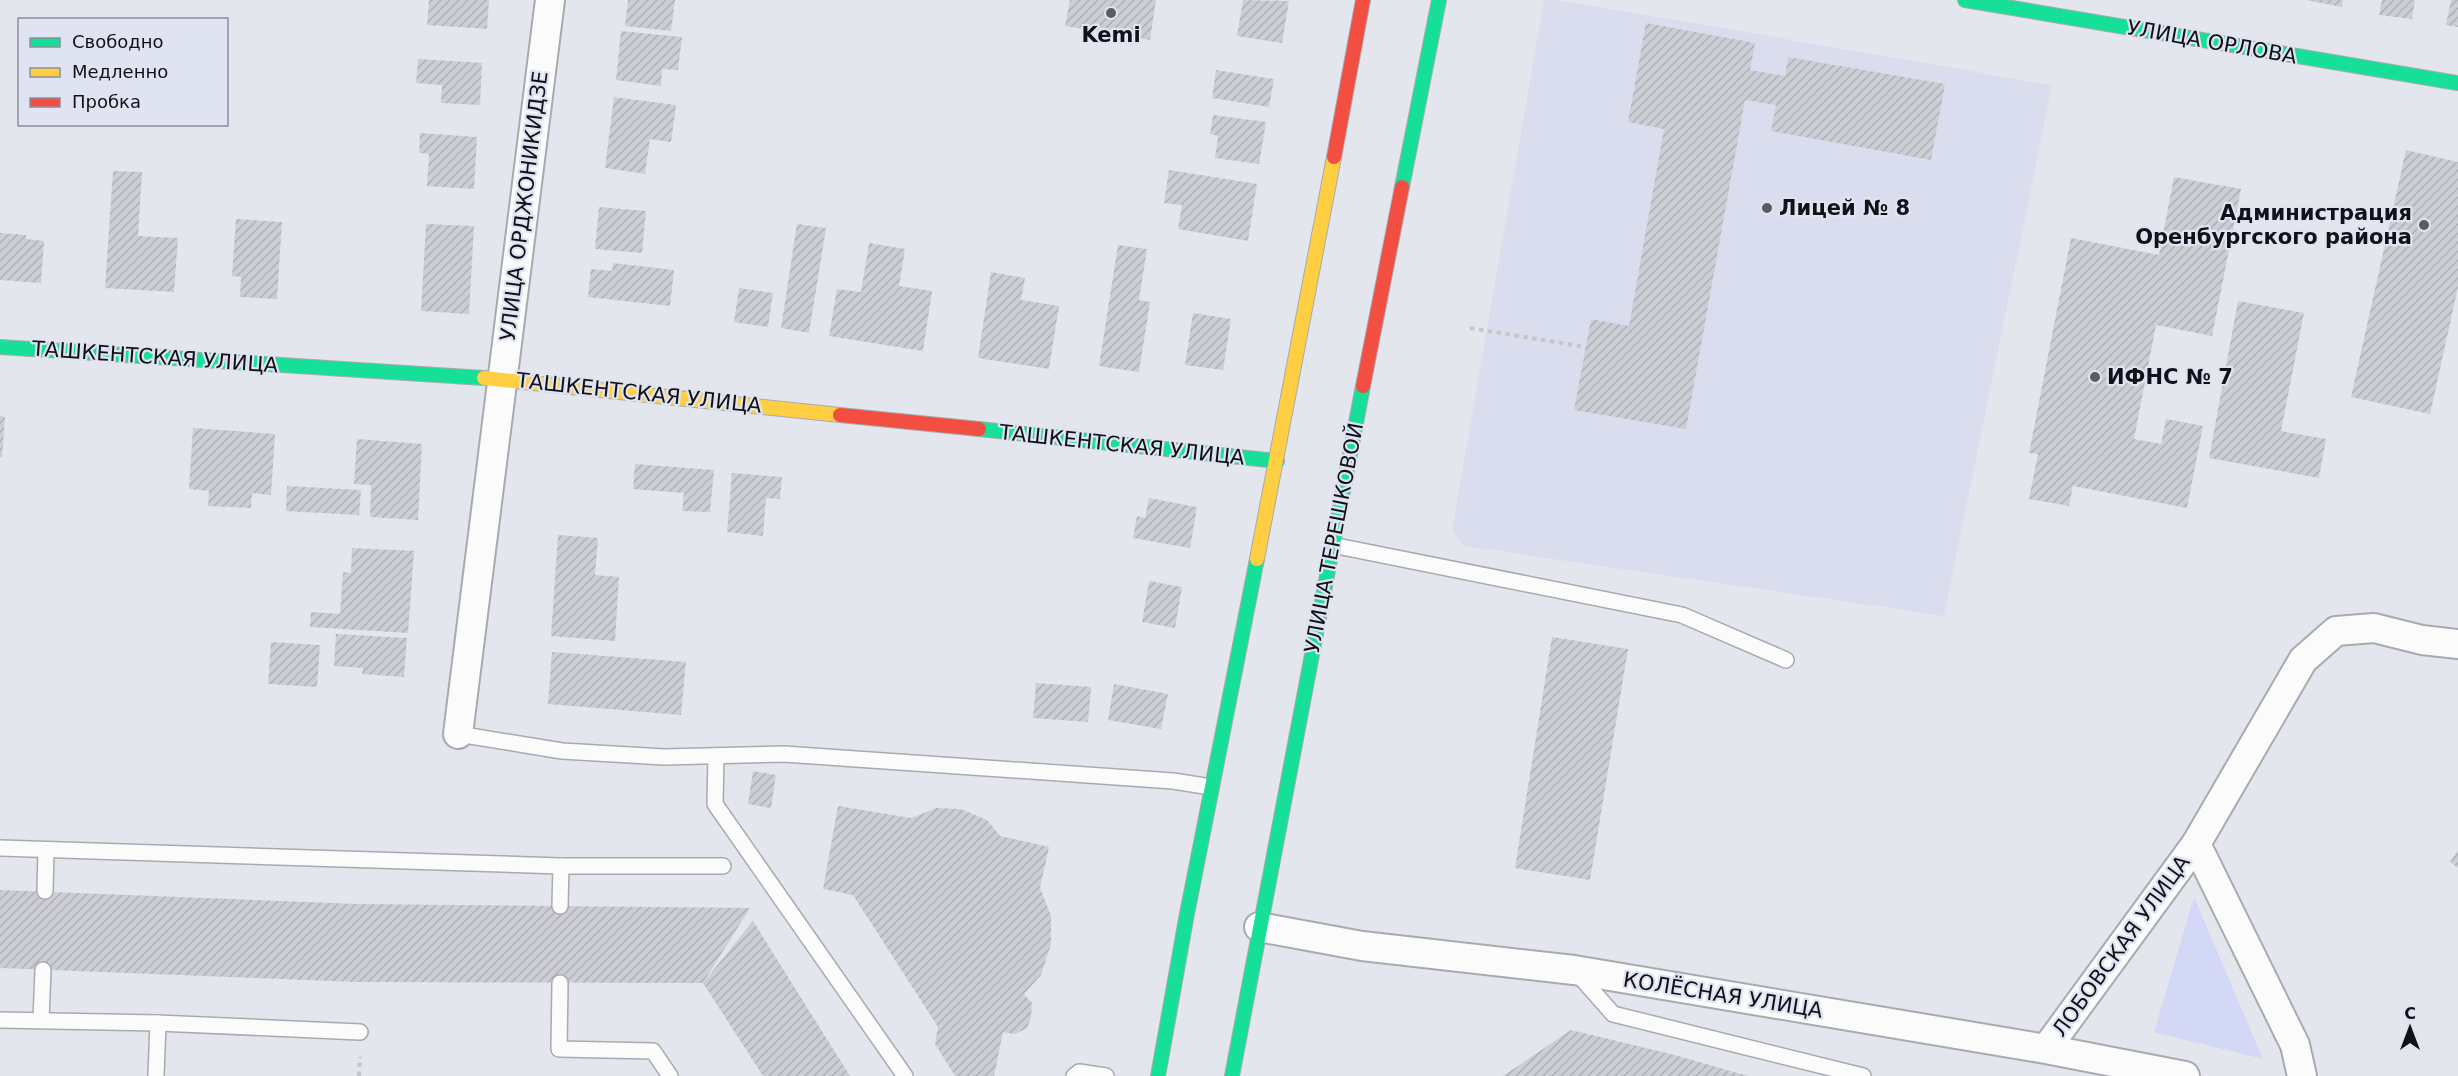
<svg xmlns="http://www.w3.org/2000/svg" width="2458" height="1076" font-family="'DejaVu Sans',sans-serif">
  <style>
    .built { fill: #dadded }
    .green { fill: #d3d8f7 }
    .building { fill: url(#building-hatch) }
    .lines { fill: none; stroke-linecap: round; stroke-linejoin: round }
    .lane-casing { stroke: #a9aab0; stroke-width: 18 }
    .street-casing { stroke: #a9aab0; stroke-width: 32 }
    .fast-casing { stroke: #a9aab0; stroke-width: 16 }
    .slow-casing { stroke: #a9aab0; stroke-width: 16 }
    .jam-casing { stroke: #a9aab0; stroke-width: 16 }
    .path { stroke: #c6c6c9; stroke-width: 4; stroke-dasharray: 4.5 4.5; stroke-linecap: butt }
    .lane { stroke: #fbfbfc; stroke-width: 15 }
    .street { stroke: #fbfbfc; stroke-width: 28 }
    .fast { stroke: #16e098; stroke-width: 14 }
    .slow { stroke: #ffcf43; stroke-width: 14 }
    .jam { stroke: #f24e42; stroke-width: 14 }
    .poi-dot { fill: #5b5c62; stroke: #e0e3f2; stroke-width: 2 }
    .labels { text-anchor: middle; stroke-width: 4.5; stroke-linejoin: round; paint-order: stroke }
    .poi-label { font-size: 21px; font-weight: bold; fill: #111217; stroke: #e0e3f2; text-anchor: start }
    .street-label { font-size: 21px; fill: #111217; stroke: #e0e3f2 }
  </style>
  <defs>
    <pattern id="building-hatch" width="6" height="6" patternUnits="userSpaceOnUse" patternTransform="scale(1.5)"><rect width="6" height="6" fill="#cdced5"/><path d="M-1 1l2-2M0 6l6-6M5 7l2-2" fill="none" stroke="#afb0b6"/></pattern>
  </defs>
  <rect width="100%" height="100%" fill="#e4e6ee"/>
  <polygon class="built" points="1544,0 1559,0 2052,85 1944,616 1464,546 1452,531"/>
  <polygon class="green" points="2194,897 2263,1059 2154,1032"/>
  <g class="building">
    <polygon points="429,0 489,0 487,29 427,25"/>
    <polygon points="628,0 675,0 671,31 625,26"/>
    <polygon points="1070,0 1156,0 1150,40 1065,26"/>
    <polygon points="1243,0 1289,1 1282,43 1237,36"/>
    <polygon points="2306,0 2343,0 2342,7"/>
    <polygon points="2382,0 2415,0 2412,19 2379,15"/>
    <polygon points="2451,0 2458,0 2458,27 2446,25"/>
    <polygon points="1646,23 1755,43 1750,70 1785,76 1788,57 1945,84 1931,160 1771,131 1776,105 1745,100 1686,429 1574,410 1591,319 1629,326 1664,129 1628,122"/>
    <polygon points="621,31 682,37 678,70 662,69 661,86 616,80"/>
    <polygon points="418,59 482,63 480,105 441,103 442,85 416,83"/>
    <polygon points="1216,70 1274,79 1269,107 1212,98"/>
    <polygon points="614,97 676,105 671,142 650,139 645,174 605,168"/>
    <polygon points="1213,115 1266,122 1259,164 1215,158 1218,136 1210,134"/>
    <polygon points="420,133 477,137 474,189 427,186 429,154 419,153"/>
    <polygon points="2406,150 2458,162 2458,287 2430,414 2351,397"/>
    <polygon points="1169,170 1257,184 1248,241 1178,229 1182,205 1164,203"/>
    <polygon points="113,171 142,172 138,236 178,238 174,292 105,288"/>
    <polygon points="2174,177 2241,189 2212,336 2156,325 2134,439 2161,444 2166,419 2203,426 2187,508 2073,486 2069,506 2029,499 2038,454 2029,453 2071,238 2159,255"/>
    <polygon points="599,207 646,211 642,253 595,249"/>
    <polygon points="236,219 282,222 277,299 240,297 241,277 232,276"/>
    <polygon points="426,224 474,226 469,314 421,311"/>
    <polygon points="797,224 826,228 809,333 781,328"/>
    <polygon points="0,233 26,235 26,239 44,241 41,283 0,280"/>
    <polygon points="869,243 905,249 899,286 932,291 923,351 829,336 837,289 861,292"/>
    <polygon points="1118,245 1147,249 1139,300 1150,302 1139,372 1099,366"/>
    <polygon points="613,263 674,270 670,306 588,297 591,269 612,271"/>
    <polygon points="991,272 1025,278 1021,300 1059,306 1049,369 978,358"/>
    <polygon points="739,288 773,293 768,327 734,322"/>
    <polygon points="2238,301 2304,313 2281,431 2326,439 2319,478 2209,458"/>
    <polygon points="1193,313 1231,319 1223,370 1185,365"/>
    <polygon points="0,416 5,417 2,457 0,457"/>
    <polygon points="193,428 275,434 271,495 252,493 251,508 208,506 209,491 189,489"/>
    <polygon points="357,439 422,444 418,520 370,517 371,485 354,484"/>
    <polygon points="635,464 714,470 710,512 682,511 684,493 633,489"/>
    <polygon points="732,473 782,477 780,499 766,498 763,536 727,532"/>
    <polygon points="287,486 361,490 359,515 286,511"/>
    <polygon points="1149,498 1197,507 1190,548 1133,538 1137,516 1145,518"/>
    <polygon points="558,535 598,538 595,575 619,577 615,641 551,636"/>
    <polygon points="352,548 414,551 408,633 310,627 311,612 340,614 343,572 351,573"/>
    <polygon points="1149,581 1182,587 1175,628 1142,622"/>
    <polygon points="336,634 407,638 404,677 362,674 363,668 334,666"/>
    <polygon points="1552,637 1628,649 1590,880 1515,868"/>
    <polygon points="271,642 320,645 317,687 268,684"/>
    <polygon points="552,652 686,662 681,715 548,704"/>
    <polygon points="1036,683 1091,687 1088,722 1033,718"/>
    <polygon points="1114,684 1168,694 1161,729 1108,720"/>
    <polygon points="753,771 776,775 771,808 748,804"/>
    <polygon points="838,806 911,818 936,808 961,809 987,820 1000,836 1049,847 1040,888 1051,916 1051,944 1041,975 1024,994 1032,1003 1031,1017 1027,1028 1015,1034 1003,1032 994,1076 955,1076 935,1044 938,1027 853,895 823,889"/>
    <polygon points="2458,850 2458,868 2450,862"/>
    <polygon points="0,890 359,904 750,908 703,983 753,921 850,1076 763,1076 703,983 357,982 0,968"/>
    <polygon points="1571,1030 1671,1054 1748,1076 1503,1076"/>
  </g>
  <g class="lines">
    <g class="lane-casing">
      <g id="lane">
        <polyline points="1332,545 1682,615 1786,660"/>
        <polyline points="458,734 562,751 664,757 784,754 1173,781 1211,787"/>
        <polyline points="716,756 715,804 905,1076"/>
        <polyline points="0,848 561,866 723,866"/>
        <polyline points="45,891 46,850"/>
        <polyline points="560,906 561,866"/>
        <polyline points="1576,972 1613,1014 1863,1076"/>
        <polyline points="560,983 559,1049 653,1051 670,1076"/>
        <polyline points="0,1020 158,1023 360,1032"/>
        <polyline points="41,1020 43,970"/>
        <polyline points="156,1076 158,1023"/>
        <polyline points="1074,1076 1079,1072 1106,1076"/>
      </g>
    </g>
    <g class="street-casing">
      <g id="street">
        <polyline points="458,734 550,0"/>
        <polyline points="2196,844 2295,1045 2302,1076"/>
        <polyline points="1259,927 1362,946 1574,970 2046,1049 2185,1076"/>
        <polyline points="2046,1049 2196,844 2303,660 2336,631 2374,628 2422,640 2458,644"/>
      </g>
    </g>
    <g class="fast-casing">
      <g id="fast">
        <polyline points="1965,0 2458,83"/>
        <polyline points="1402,187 1439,0"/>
        <polyline points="0,347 484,378"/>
        <polyline points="979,429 1277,461"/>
        <polyline points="1158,1076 1186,919 1257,559"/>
        <polyline points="1232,1076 1363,386"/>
      </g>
    </g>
    <g class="slow-casing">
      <g id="slow">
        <polyline points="484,378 840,415"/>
        <polyline points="1257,559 1334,157"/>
      </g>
    </g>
    <g class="jam-casing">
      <g id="jam">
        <polyline points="1334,157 1363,0"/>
        <polyline points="1363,386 1402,187"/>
        <polyline points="840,415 979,429"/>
      </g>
    </g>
    <g class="path">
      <polyline points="1470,328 1586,347"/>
      <polyline points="359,1076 360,1057"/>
    </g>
    <use href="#lane" class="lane"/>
    <use href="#street" class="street"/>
    <use href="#fast" class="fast"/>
    <use href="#slow" class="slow"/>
    <use href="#jam" class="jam"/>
  </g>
  <g class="poi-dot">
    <circle cx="1111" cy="13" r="6"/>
    <circle cx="1767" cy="208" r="6"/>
    <circle cx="2424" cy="225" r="6"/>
    <circle cx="2095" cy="377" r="6"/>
  </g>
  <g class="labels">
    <g class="poi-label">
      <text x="1111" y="42" text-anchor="middle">Kemi</text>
      <text x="1779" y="215">Лицей № 8</text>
      <text x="2412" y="220" text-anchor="end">Администрация<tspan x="2412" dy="24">Оренбургского района</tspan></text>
      <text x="2107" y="384">ИФНС № 7</text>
    </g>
    <g class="street-label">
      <text transform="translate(2212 42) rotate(10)" y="7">УЛИЦА ОРЛОВА</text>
      <text transform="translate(524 206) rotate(-83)" y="7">УЛИЦА ОРДЖОНИКИДЗЕ</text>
      <text transform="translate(155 357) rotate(4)" y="7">ТАШКЕНТСКАЯ УЛИЦА</text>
      <text transform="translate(639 393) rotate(6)" y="7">ТАШКЕНТСКАЯ УЛИЦА</text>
      <text transform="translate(1122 445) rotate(6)" y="7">ТАШКЕНТСКАЯ УЛИЦА</text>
      <text transform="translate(1334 538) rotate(-79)" y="7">УЛИЦА ТЕРЕШКОВОЙ</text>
      <text transform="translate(2121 946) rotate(-54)" y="7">ЛОБОВСКАЯ УЛИЦА</text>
      <text transform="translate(1723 995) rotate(9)" y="7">КОЛЁСНАЯ УЛИЦА</text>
    </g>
  </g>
  <rect x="18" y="18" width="210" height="108" fill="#e0e3f2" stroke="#8d8f9a" stroke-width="1.5"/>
  <rect x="30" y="38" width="30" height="9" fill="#16e098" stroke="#8d8f9a" stroke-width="1.5"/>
  <text x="72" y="48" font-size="18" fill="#111217">Свободно</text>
  <rect x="30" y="68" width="30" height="9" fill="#ffcf43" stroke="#8d8f9a" stroke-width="1.5"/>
  <text x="72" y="78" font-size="18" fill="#111217">Медленно</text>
  <rect x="30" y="98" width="30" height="9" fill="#f24e42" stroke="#8d8f9a" stroke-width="1.5"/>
  <text x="72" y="108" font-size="18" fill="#111217">Пробка</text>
  <g transform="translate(2410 1028)" stroke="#e0e3f2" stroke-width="4.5" paint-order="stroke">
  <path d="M0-4.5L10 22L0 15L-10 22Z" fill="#111217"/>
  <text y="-9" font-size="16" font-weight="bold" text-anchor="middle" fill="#111217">С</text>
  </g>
</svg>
